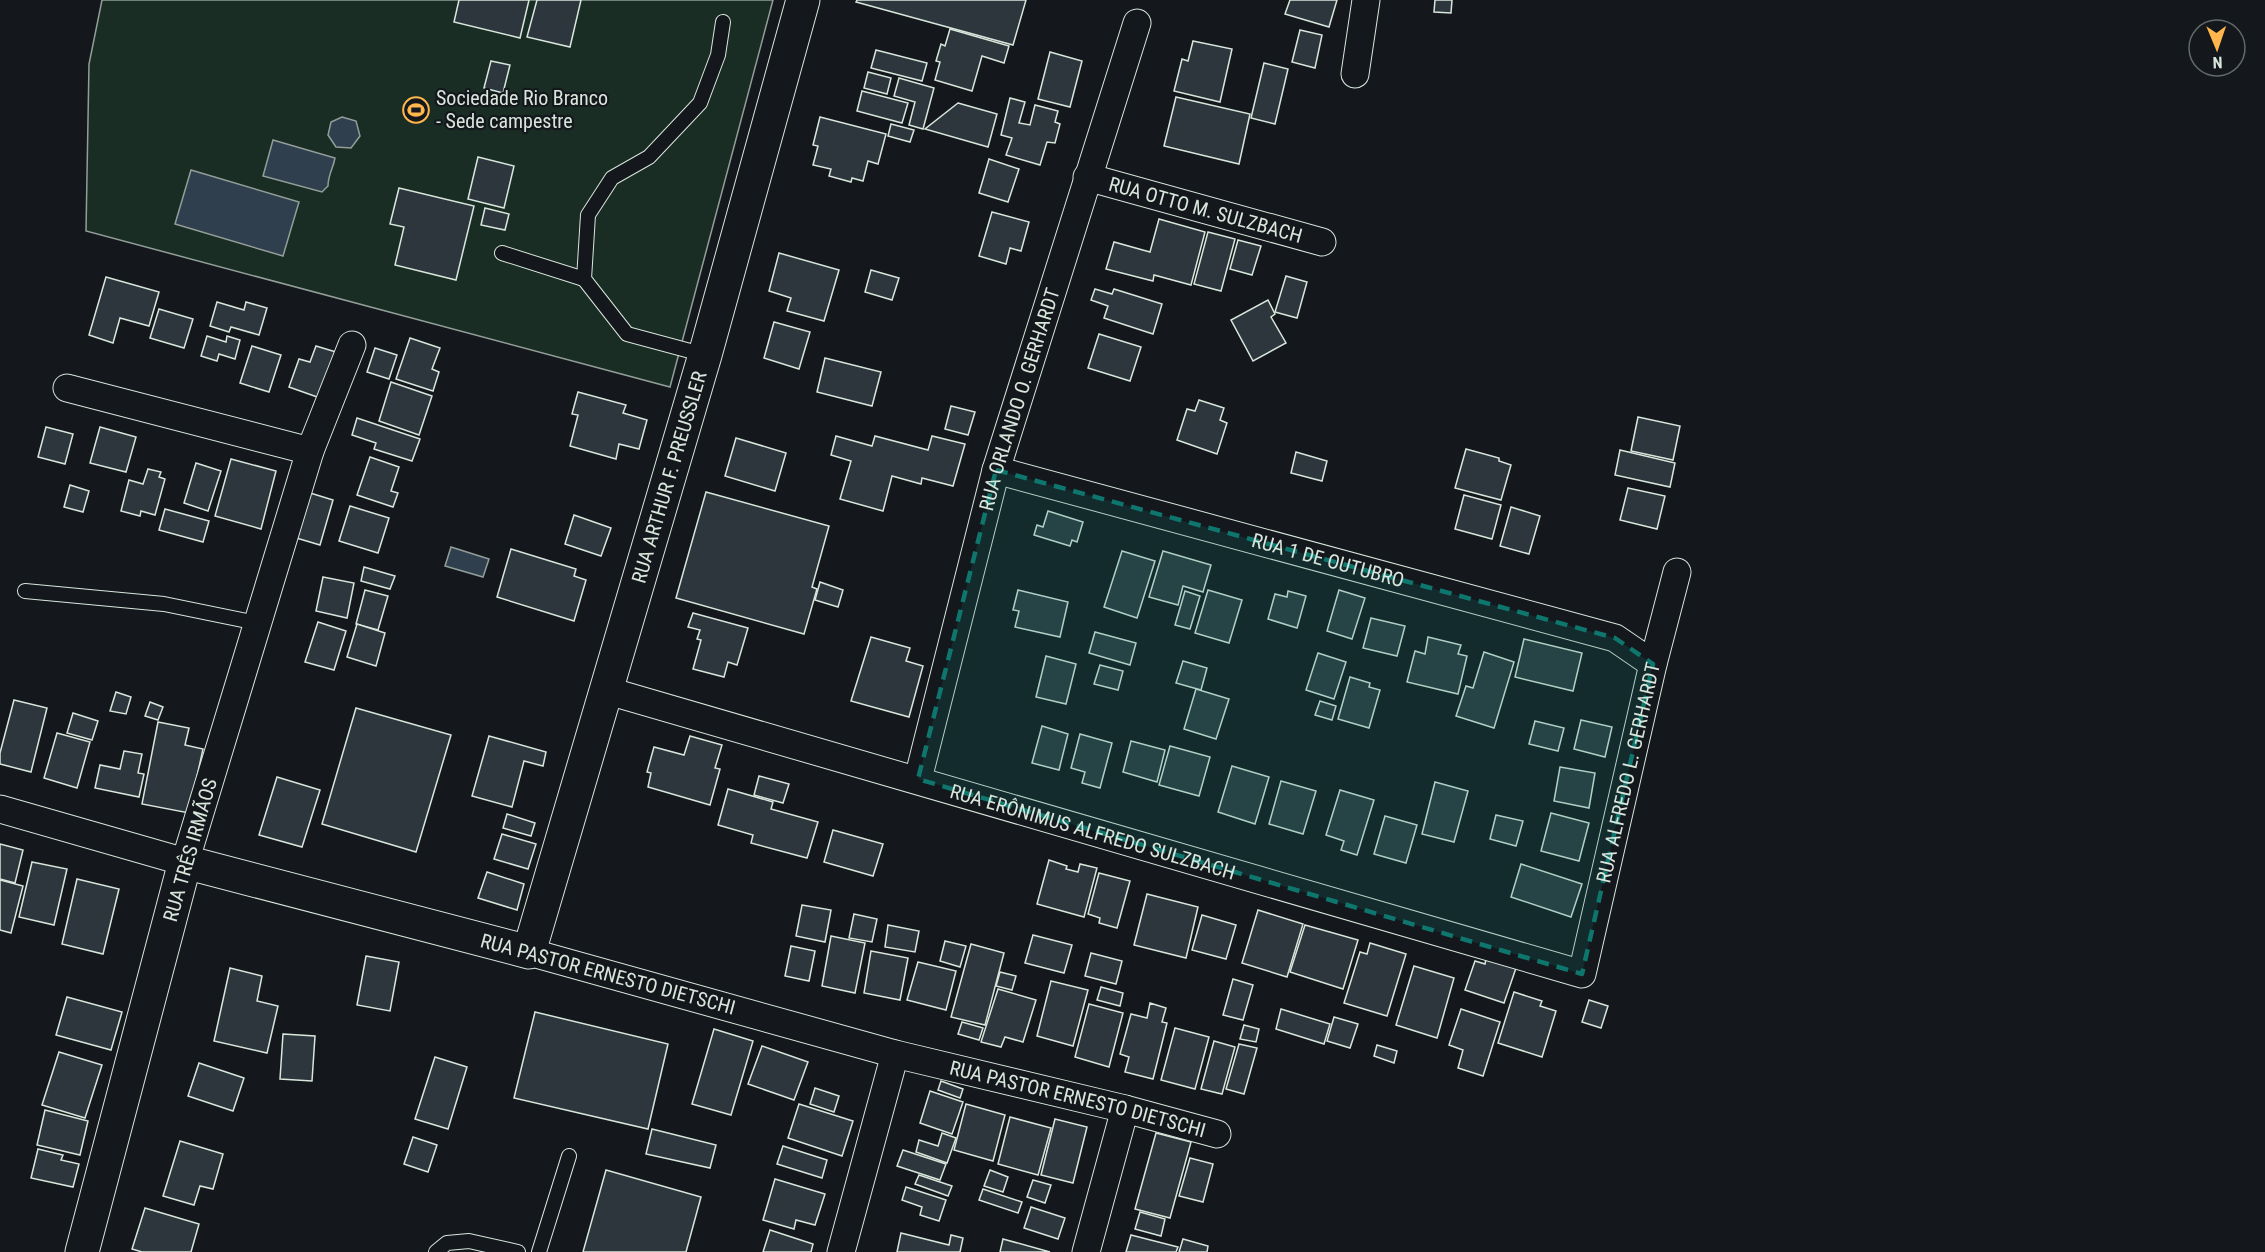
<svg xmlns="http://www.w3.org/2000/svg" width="2265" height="1252" font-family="'Roboto Condensed',sans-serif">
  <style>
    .green { fill: #1a2d24; stroke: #939e99; stroke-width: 1.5 }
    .water { fill: #2f3f4d; stroke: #939e99; stroke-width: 1.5 }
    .building { fill: #2c363c; stroke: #d8e6dc; stroke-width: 1.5 }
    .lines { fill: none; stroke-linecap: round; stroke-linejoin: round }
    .service-casing { stroke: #d8e6dc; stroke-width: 16 }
    .minor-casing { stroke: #d8e6dc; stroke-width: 29 }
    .tertiary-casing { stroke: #d8e6dc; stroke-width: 35 }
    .service { stroke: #14181c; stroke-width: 14 }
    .minor { stroke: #14181c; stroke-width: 27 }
    .tertiary { stroke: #14181c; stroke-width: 33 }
    .marked { fill: #0f766e; fill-opacity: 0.2; stroke: #0f766e; stroke-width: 4.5; stroke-dasharray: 12 8; stroke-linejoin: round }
    .labels { text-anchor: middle; stroke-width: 4.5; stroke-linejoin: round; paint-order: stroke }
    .poi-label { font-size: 20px; fill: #d8e6dc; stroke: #14181c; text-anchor: start }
    .street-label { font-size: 20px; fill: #d8e6dc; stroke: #14181c }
  </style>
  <rect width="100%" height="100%" fill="#14181c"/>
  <polygon class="green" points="102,0 773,0 670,387 86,231 89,64"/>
  <g class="water">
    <polygon points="342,117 356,121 360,136 351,148 336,147 328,135 331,122"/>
    <path d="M 273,140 L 335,158 C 333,169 328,175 328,186 L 322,192 L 263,176 Z"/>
    <polygon points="191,170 299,202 283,256 175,224"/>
    <polygon points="451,547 489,559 483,577 445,566"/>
  </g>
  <g class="building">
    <polygon points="459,0 529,0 520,38 454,22"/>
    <polygon points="537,0 581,0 570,47 527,37"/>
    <polygon points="857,0 1026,0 1013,45 856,2"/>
    <polygon points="1290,0 1337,0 1329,27 1285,14"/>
    <polygon points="1435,0 1452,0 1451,13 1434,12"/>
    <polygon points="950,29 1009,46 1004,63 982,56 972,91 935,80 940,62 936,61 941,44 945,46"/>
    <polygon points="1300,30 1322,35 1315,68 1292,62"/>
    <polygon points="1193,41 1232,49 1220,102 1174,91 1182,59 1188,61"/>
    <polygon points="876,50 927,63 922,81 871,68"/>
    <polygon points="1050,52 1082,61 1070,107 1038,99"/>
    <polygon points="491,61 510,65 503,93 484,88"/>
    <polygon points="1264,63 1288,69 1275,124 1251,118"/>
    <polygon points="868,72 891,78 887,94 864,88"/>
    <polygon points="899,78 934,88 923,129 909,125 915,102 894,96"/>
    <polygon points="862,91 908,103 902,123 857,111"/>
    <polygon points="1176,97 1250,114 1239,164 1164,146"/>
    <polygon points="1010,98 1025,102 1019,123 1030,125 1035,105 1058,111 1055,122 1060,124 1055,143 1047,142 1040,165 1006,155 1012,138 1001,135"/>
    <polygon points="958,103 997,114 988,147 925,129"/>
    <polygon points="820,117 886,134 878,164 868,161 863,181 852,178 851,182 829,176 831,169 813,165 818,146 813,145"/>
    <polygon points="891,124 914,130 910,142 888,136"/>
    <polygon points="478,157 514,166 504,208 468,199"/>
    <polygon points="989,159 1019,169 1008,202 979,193"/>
    <polygon points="399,188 474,206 456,280 395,265 404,227 390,224"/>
    <polygon points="485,208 509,214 505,230 481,225"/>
    <polygon points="992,212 1029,222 1021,251 1010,248 1006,264 979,256"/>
    <polygon points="1159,219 1205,232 1191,285 1154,275 1153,281 1106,269 1114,242 1150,252"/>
    <polygon points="1208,232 1235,239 1221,291 1194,284"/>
    <polygon points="1238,240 1261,246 1252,275 1230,269"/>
    <polygon points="779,253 839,270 824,321 787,311 791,298 769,291"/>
    <polygon points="871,270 899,278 892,300 865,292"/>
    <polygon points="1286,276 1307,282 1297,318 1275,312"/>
    <polygon points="106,277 159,292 149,326 120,318 113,343 89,335"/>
    <polygon points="1095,289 1112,294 1114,289 1162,304 1153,334 1104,318 1108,306 1091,300"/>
    <polygon points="1268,300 1275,314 1271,317 1286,343 1253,361 1231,320"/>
    <polygon points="217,302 244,310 246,302 267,308 259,335 231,327 229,332 210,326"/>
    <polygon points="159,309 193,319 184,348 150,338"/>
    <polygon points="774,322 810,332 799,369 764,358"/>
    <polygon points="1099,334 1141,347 1130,381 1088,368"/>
    <polygon points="207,336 226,342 227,336 240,340 235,359 219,354 217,361 201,356"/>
    <polygon points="410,338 440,348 432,369 439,372 433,391 396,379"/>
    <polygon points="252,346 281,355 269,392 240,383"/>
    <polygon points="316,346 336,352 320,398 289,387 299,359 310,362"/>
    <polygon points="375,348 397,355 389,379 367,372"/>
    <polygon points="825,358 881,372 872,406 817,392"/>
    <polygon points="391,382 432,396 419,435 379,421"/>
    <polygon points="578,392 626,405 623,413 647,420 639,449 619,444 616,459 570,446 578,415 572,414"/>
    <polygon points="1199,400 1224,408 1220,420 1227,423 1217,454 1177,440 1187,409 1195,411"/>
    <polygon points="951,406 975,412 968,435 945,429"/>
    <polygon points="1638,417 1680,426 1673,460 1631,451"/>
    <polygon points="357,418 420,439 412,461 374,449 376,443 352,435"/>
    <polygon points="46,427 73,434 65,464 38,457"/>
    <polygon points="100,427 136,437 126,472 90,463"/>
    <polygon points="836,436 872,446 875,436 928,450 932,436 965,444 953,486 922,478 921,484 892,476 883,511 840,499 851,461 831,455"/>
    <polygon points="736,438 786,453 775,491 725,476"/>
    <polygon points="1466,449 1499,458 1499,461 1511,465 1501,500 1455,488"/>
    <polygon points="1620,450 1675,463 1670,487 1615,475"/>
    <polygon points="1296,452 1327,461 1322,481 1291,473"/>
    <polygon points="370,457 399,467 391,491 398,493 393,507 357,495"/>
    <polygon points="231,459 276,471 261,529 215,516"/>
    <polygon points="196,463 221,471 208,511 184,503"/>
    <polygon points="148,469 161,472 159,477 165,479 155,515 141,511 140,516 121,511 129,480 143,484"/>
    <polygon points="70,485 89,491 83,512 64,507"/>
    <polygon points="1628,488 1665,496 1657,529 1620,520"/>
    <polygon points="307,492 333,500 320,545 293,537"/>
    <polygon points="706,492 829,526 812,587 817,589 804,634 676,598"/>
    <polygon points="1464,495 1501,505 1492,539 1455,529"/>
    <polygon points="350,506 389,518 378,553 339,541"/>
    <polygon points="1511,507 1540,516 1529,554 1500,546"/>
    <polygon points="165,509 209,521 203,542 159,530"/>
    <polygon points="1048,511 1083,522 1077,542 1072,540 1070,546 1034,535 1037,525 1043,527"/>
    <polygon points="574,515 611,528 601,556 565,544"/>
    <polygon points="511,549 576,569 574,576 586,580 574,621 497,597"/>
    <polygon points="1122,551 1155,561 1137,618 1104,607"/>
    <polygon points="1163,551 1211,565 1203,592 1183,586 1178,605 1149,597"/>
    <polygon points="364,567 395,576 390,589 361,581"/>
    <polygon points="323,577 354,583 347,618 316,611"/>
    <polygon points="820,582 843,590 838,607 815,600"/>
    <polygon points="365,590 388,596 378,630 356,624"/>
    <polygon points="1018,590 1068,602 1060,637 1015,627 1019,611 1013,610"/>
    <polygon points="1208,590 1242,600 1229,643 1195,633"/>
    <polygon points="1339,590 1365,598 1352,639 1327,631"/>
    <polygon points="1185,591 1200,596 1190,629 1175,625"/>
    <polygon points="1288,591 1306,596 1297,628 1268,619 1275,594 1287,597"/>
    <polygon points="693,613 748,628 737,665 728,662 724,677 693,669 701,640 697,639 700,630 688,627"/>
    <polygon points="1371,618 1405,626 1397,656 1363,648"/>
    <polygon points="318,622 346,631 334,670 305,662"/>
    <polygon points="357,624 385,633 376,666 347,657"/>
    <polygon points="1095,632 1136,643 1130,665 1089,653"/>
    <polygon points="871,637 910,648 906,661 923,666 909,717 851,701"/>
    <polygon points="1428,637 1461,645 1458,654 1467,656 1458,694 1407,682 1415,651 1425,654"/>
    <polygon points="1524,639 1582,653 1573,691 1515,677"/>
    <polygon points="1484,652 1514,662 1494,728 1456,716 1466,686 1473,688"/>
    <polygon points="1318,653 1346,662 1334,699 1306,690"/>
    <polygon points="1046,656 1076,664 1066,704 1036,697"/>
    <polygon points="1183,661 1207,668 1201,690 1176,683"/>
    <polygon points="1100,665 1123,671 1118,690 1094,684"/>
    <polygon points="1350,677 1370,683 1369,687 1380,690 1369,728 1338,719"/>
    <polygon points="1196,689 1229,699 1216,739 1184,729"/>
    <polygon points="116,692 131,697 126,714 110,711"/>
    <polygon points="14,700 47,708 31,772 0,764 0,753"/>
    <polygon points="1320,701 1336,706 1332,720 1315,715"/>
    <polygon points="150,702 163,707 158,720 145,716"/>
    <polygon points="356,708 451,735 416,852 322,824"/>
    <polygon points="73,713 98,721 92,740 67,733"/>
    <polygon points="1581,720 1612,727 1605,757 1574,749"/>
    <polygon points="1535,721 1564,728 1558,751 1529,744"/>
    <polygon points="158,722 189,728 185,745 203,749 189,813 142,804"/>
    <polygon points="1042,726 1068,734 1059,770 1032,763"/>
    <polygon points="57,733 90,742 77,788 44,778"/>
    <polygon points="1080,734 1112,743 1100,788 1082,783 1085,772 1071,768"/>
    <polygon points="489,736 546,752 543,766 524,761 512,807 472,796"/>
    <polygon points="690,736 722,745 715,768 720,769 710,805 648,787 651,773 647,772 654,747 684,755"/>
    <polygon points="1131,741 1165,750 1157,782 1123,772"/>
    <polygon points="1170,746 1210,757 1199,796 1159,785"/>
    <polygon points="124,751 142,754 138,773 144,774 139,797 95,788 100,765 120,769"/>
    <polygon points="1232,766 1269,777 1255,824 1218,812"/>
    <polygon points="1560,767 1595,773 1589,808 1554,801"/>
    <polygon points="759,776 789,784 783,803 754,795"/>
    <polygon points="277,777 320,790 302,847 259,835"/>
    <polygon points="1281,781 1316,791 1303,834 1269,824"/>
    <polygon points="1435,782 1468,791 1454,842 1422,834"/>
    <polygon points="728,789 773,802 771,809 818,822 807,858 751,843 753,835 718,825"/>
    <polygon points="1340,790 1374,800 1357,855 1341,850 1344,841 1326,835"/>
    <polygon points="1551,813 1589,823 1579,861 1541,851"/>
    <polygon points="507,814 535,823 531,836 503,828"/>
    <polygon points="1496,815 1523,821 1516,846 1490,839"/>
    <polygon points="1385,816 1417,825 1406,863 1374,854"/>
    <polygon points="833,830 883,844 873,876 824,862"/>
    <polygon points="502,834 536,844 528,869 494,859"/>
    <polygon points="0,844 23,850 15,883 0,879"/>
    <polygon points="1049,860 1067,866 1066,869 1078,872 1080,864 1097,868 1084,917 1037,904"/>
    <polygon points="32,862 67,869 54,925 19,917"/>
    <polygon points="1521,864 1582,884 1571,917 1511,897"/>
    <polygon points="487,872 524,884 517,910 478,898"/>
    <polygon points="1099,873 1130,881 1117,928 1099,923 1100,918 1088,914"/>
    <polygon points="77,879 119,889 103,954 62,944"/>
    <polygon points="0,880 23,886 11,933 0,930"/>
    <polygon points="1147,894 1198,907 1186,958 1134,945"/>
    <polygon points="802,905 831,910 825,942 796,936"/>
    <polygon points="1258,910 1303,924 1287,977 1242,963"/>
    <polygon points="854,914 877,919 872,942 849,938"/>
    <polygon points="1202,915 1236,925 1226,959 1192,950"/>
    <polygon points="888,925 919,931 915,952 885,947"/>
    <polygon points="1305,925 1358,940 1343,989 1290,972"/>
    <polygon points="1033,935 1072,945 1064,973 1025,963"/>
    <polygon points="831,936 865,943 855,993 822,986"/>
    <polygon points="945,941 966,946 960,967 940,961"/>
    <polygon points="1370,943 1406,954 1387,1016 1344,1003 1360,952 1367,954"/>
    <polygon points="971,944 1004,953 985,1025 951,1017"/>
    <polygon points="791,946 815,951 809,981 785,976"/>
    <polygon points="871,951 908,958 900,1000 864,993"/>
    <polygon points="1091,953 1122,961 1116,984 1085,976"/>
    <polygon points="366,956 399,962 390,1011 357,1005"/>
    <polygon points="1486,959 1516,968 1504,1003 1465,990 1475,961 1485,964"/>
    <polygon points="918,962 956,971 946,1010 907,1000"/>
    <polygon points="1414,966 1454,978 1437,1038 1396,1025"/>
    <polygon points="230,968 262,976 257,1001 278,1006 267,1053 214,1041"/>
    <polygon points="1000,972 1016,976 1012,990 996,986"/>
    <polygon points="1233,979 1253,985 1243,1020 1223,1015"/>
    <polygon points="1051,981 1088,990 1073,1046 1037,1036"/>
    <polygon points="1101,987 1123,993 1120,1006 1097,1000"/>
    <polygon points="998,989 1036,1000 1023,1042 1005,1037 1001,1047 981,1042"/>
    <polygon points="1514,992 1542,1001 1540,1006 1556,1011 1542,1057 1498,1043"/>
    <polygon points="67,997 122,1012 111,1050 56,1035"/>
    <polygon points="1589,1000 1608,1006 1601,1028 1582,1022"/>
    <polygon points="1150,1003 1166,1008 1162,1022 1167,1023 1153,1079 1125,1072 1129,1057 1120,1054 1131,1014 1147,1018"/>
    <polygon points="1089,1004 1123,1013 1109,1067 1075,1057"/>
    <polygon points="1281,1009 1330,1024 1324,1044 1276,1029"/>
    <polygon points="1461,1009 1500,1022 1483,1076 1458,1068 1463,1050 1449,1045"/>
    <polygon points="535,1012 668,1044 648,1129 514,1098"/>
    <polygon points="1334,1017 1358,1024 1350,1048 1327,1041"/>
    <polygon points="962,1022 983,1028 979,1040 958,1034"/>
    <polygon points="1244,1025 1259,1029 1256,1042 1240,1039"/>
    <polygon points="1175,1028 1209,1037 1195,1089 1161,1080"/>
    <polygon points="714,1029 753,1041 731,1115 692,1104"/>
    <polygon points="283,1034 315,1036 312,1081 280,1079"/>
    <polygon points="1214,1041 1235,1047 1222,1094 1201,1089"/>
    <polygon points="1239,1044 1257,1048 1244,1094 1226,1089"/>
    <polygon points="1377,1045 1397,1051 1394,1063 1374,1056"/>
    <polygon points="762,1046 808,1062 794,1100 748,1084"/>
    <polygon points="59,1052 102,1065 85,1118 42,1105"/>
    <polygon points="435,1057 467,1067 448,1129 415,1119"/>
    <polygon points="199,1063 244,1078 233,1111 188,1096"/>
    <polygon points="941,1081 963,1089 960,1098 938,1090"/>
    <polygon points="815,1088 839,1096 834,1112 810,1104"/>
    <polygon points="930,1091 963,1102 952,1134 920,1123"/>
    <polygon points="799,1104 853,1121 842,1156 788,1138"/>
    <polygon points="966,1104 1005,1115 993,1161 954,1150"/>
    <polygon points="45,1110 88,1121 80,1155 37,1145"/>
    <polygon points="1010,1117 1051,1128 1038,1175 998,1164"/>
    <polygon points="1055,1119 1087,1127 1073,1183 1041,1175"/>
    <polygon points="652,1129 716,1145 710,1168 646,1154"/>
    <polygon points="942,1133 956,1138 947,1163 916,1152 919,1140 938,1146"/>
    <polygon points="1156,1133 1191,1142 1170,1218 1135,1209"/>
    <polygon points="413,1137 437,1145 428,1172 404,1164"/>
    <polygon points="180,1141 223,1154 213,1189 200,1186 194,1205 163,1196"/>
    <polygon points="783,1146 827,1160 822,1178 777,1164"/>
    <polygon points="38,1149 63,1155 61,1160 79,1164 73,1187 31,1178"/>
    <polygon points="903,1150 946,1164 940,1180 897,1166"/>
    <polygon points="1190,1158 1213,1164 1203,1202 1179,1196"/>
    <polygon points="606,1170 701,1197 686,1252 583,1252"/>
    <polygon points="990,1170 1008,1177 1003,1192 984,1186"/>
    <polygon points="919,1175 952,1186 948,1196 915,1184"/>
    <polygon points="775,1179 825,1194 815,1225 796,1220 794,1229 763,1220"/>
    <polygon points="1033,1180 1051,1185 1045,1203 1027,1197"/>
    <polygon points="906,1187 946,1200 939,1221 920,1215 922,1207 902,1200"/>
    <polygon points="983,1189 1022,1202 1018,1213 979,1200"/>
    <polygon points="1031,1207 1065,1218 1058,1239 1024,1228"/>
    <polygon points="145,1208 199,1224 191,1252 142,1252 132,1249"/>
    <polygon points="1140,1212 1165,1219 1161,1236 1135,1229"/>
    <polygon points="770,1230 813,1244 811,1252 763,1252"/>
    <polygon points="901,1233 949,1245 951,1235 963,1238 960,1252 897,1252"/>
    <polygon points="1131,1235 1178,1247 1176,1252 1126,1252"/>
    <polygon points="1003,1239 1050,1252 1000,1252"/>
    <polygon points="1183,1239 1208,1246 1207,1252 1179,1252"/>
  </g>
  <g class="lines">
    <g class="service-casing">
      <g id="service">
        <polyline points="502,253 584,279"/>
        <polyline points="705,355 627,334 584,279 588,215 612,178 649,157 700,103 718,55 723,22"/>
        <polyline points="25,591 164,604 257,623"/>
        <polyline points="436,1252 447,1243 469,1241 518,1252"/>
        <polyline points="539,1252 569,1156"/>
      </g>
    </g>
    <g class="minor-casing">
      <g id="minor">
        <polyline points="1355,74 1366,0"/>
        <path id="s1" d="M 1087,177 L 1322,242"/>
        <polyline points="67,388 310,451"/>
        <path id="s2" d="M 996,470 L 1615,638 L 1653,664"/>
        <path id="s3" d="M 605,690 L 1582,974 L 1653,664 L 1677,572"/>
        <path id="s4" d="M 918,779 L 996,470 L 1137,23"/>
        <polyline points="0,809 185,862 310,451 352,345"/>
        <path id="s5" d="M 529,952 L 895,1054 L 1125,1109 L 1217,1134"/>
        <polyline points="841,1252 895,1054"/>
        <polyline points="1086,1252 1125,1109"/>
      </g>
    </g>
    <g class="tertiary-casing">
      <g id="tertiary">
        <path id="s6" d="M 82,1252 L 185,862 L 529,952 L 705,355 L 803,0"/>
      </g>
    </g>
    <use href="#service" class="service"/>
    <use href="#minor" class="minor"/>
    <use href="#tertiary" class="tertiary"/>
  </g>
  <path class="marked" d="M 996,470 L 1615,638 L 1653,664 L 1582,974 L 918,779 Z"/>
  <defs>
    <g id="stadium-ring" transform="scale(1.35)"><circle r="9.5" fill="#14181c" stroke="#ffb74d" stroke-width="1.5"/><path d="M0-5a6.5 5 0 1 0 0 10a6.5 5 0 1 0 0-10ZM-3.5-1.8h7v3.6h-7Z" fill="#ffb74d"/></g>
  </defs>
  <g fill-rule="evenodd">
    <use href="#stadium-ring" x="416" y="110"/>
  </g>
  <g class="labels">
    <g class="poi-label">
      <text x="436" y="105">Sociedade Rio Branco<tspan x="436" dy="23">- Sede campestre</tspan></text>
    </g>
    <g class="street-label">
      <text dy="7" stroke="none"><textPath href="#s1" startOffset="123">RUA OTTO M. SULZBACH</textPath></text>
      <text dy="7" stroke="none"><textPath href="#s4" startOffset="393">RUA ORLANDO O. GERHARDT</textPath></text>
      <text dy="7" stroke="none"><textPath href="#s6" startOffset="1254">RUA ARTHUR F. PREUSSLER</textPath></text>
      <text dy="7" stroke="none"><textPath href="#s2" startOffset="344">RUA 1 DE OUTUBRO</textPath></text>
      <text dy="7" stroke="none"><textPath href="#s3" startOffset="1224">RUA ALFREDO L. GERHARDT</textPath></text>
      <text dy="7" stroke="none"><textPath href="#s3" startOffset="508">RUA ERÔNIMUS ALFREDO SULZBACH</textPath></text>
      <text transform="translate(190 850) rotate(-74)" y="7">RUA TRÊS IRMÃOS</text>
      <text transform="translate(608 974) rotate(15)" y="7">RUA PASTOR ERNESTO DIETSCHI</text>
      <text dy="7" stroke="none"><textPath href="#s5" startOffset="568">RUA PASTOR ERNESTO DIETSCHI</textPath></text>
    </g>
  </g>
  <g transform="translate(2217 48) rotate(178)"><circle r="28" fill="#14181c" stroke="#626a69" stroke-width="1.5"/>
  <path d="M0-4.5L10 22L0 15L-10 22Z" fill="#ffb74d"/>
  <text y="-9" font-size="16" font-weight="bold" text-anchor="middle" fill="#d8e6dc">N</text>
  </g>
</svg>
